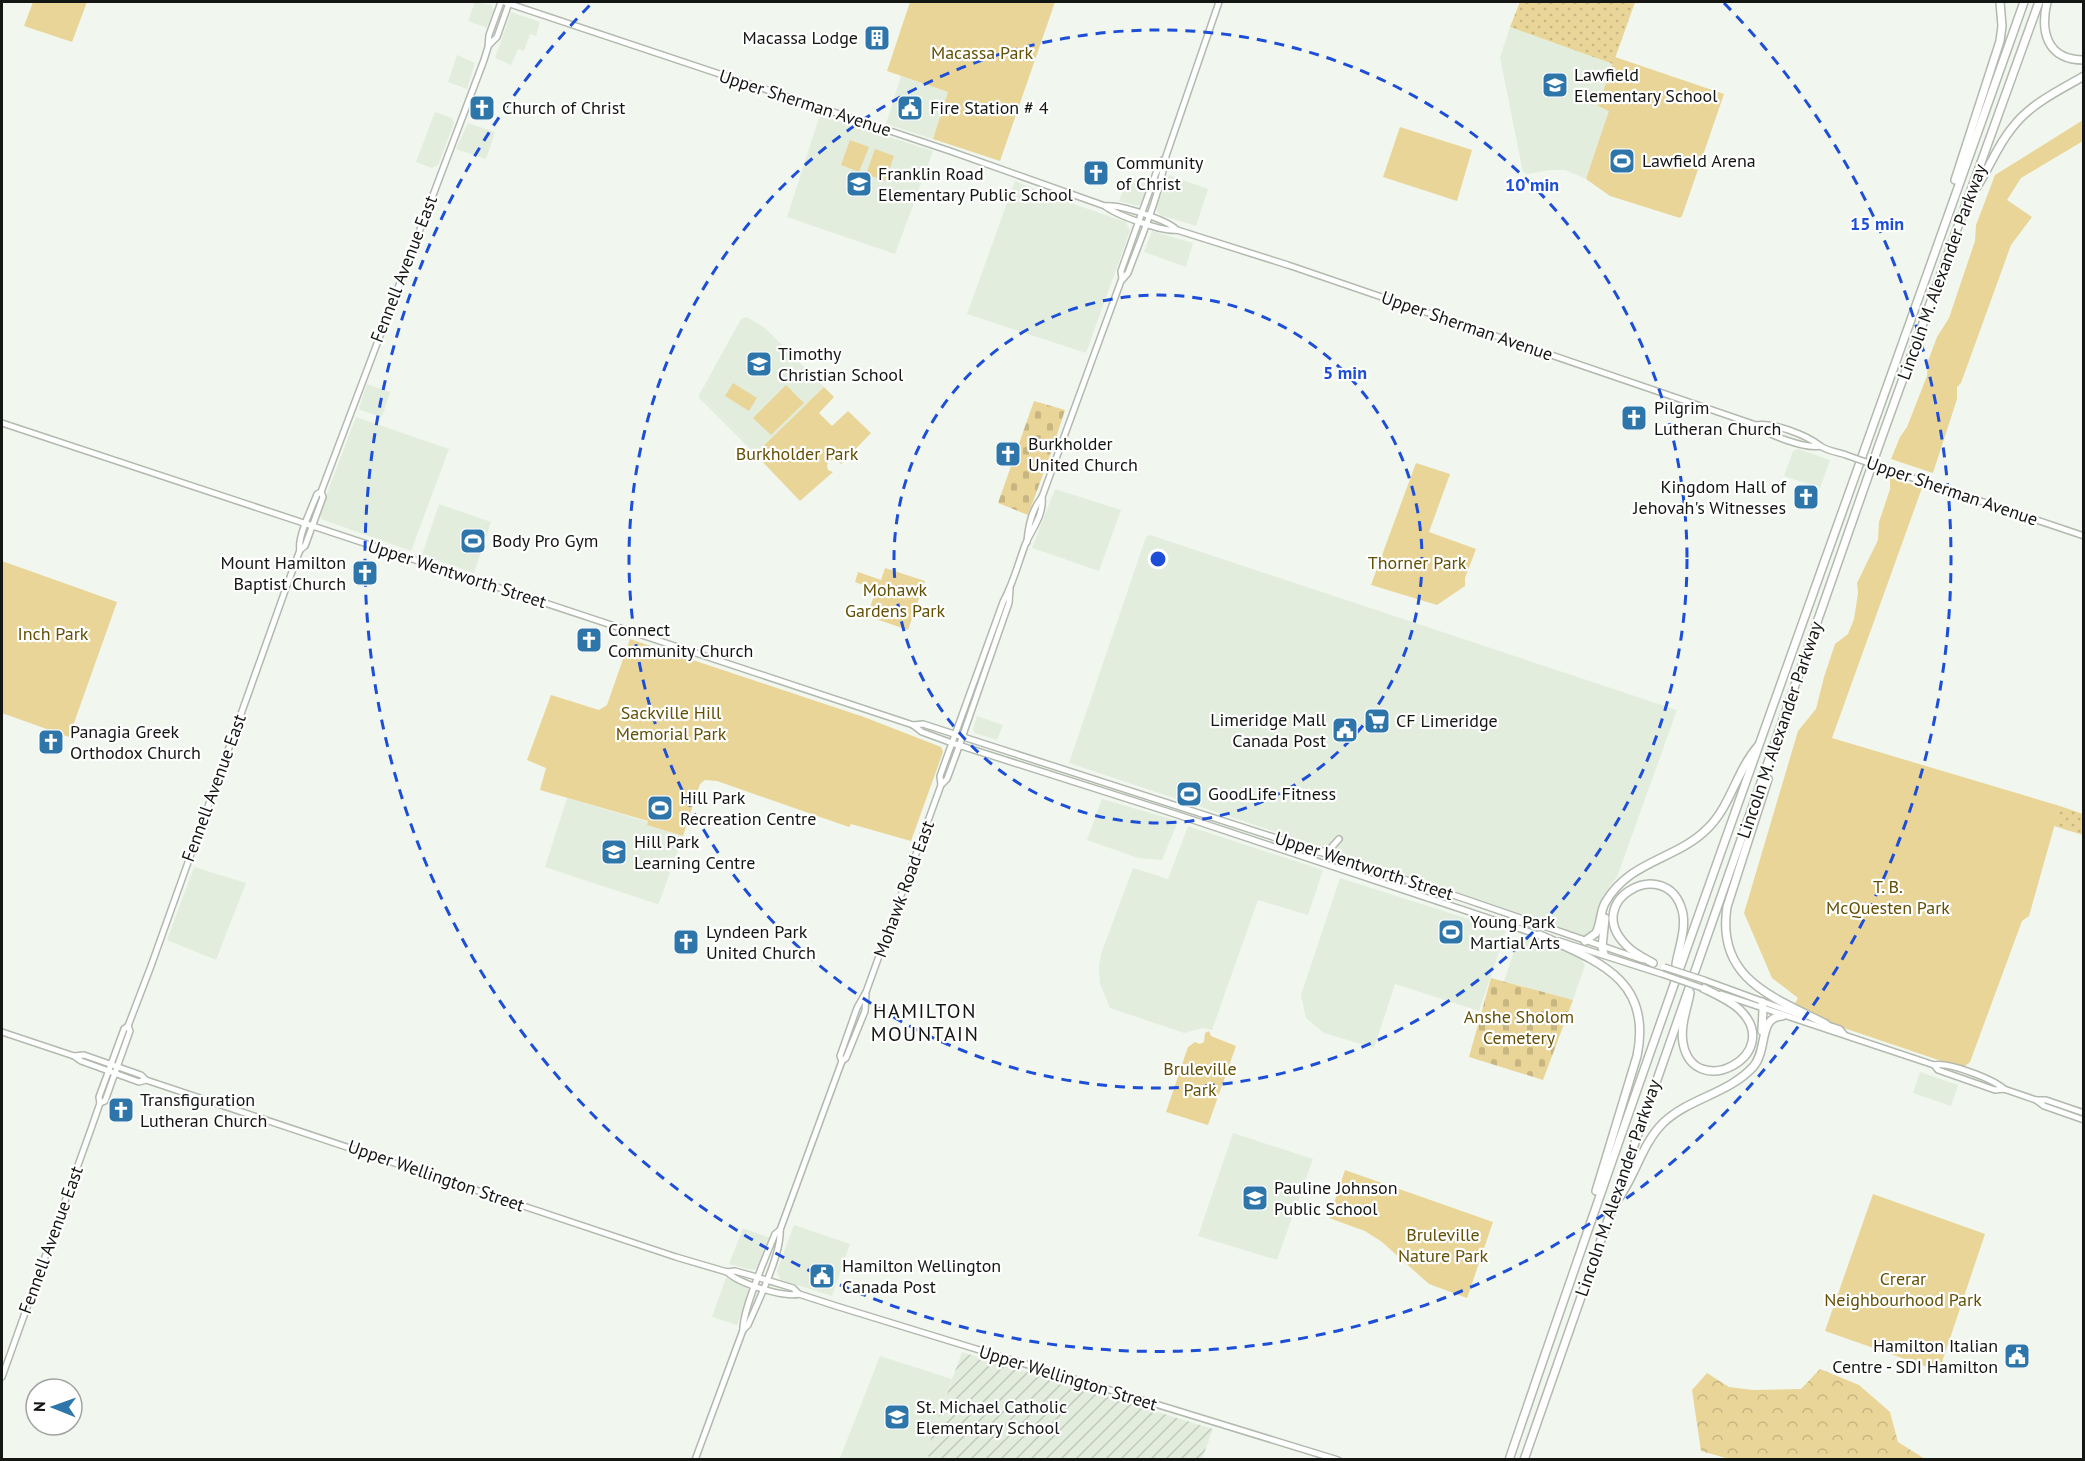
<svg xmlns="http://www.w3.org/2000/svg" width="2085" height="1461" font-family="'PT Sans',sans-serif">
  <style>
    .built { fill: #e2eddd }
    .industrial { fill: url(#industrial-furrows) }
    .grass { fill: url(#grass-dots) }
    .forest { fill: url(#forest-crowns) }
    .cemetery { fill: url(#cemetery-stones) }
    .park { fill: #e9d597 }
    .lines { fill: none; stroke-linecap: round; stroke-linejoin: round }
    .secondary-casing { stroke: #b2b9af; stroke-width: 8 }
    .highway-casing { stroke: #b2b9af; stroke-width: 10 }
    .secondary { stroke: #fff; stroke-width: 5 }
    .highway { stroke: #fff; stroke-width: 7 }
    .secondary-bridge-casing { stroke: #b2b9af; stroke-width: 8; stroke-linecap: butt }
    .secondary-bridge { stroke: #fff; stroke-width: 5 }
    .ring { fill: none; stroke: #1d4ed8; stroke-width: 3; stroke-dasharray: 10 8 }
    .labels { text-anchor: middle; stroke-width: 4.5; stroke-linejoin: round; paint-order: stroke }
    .poi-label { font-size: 18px; fill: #141613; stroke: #fff; text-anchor: start }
    .park-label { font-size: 18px; fill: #635005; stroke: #fff }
    .street-label { font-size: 18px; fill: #141613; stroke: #fff }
    .neighbourhood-label { font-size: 20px; letter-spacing: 1.5px; fill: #141613; stroke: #fff }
    .centre { fill: #1d4ed8; stroke: #fff; stroke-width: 3 }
    .ring-label { font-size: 18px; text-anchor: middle; font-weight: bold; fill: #1d4ed8; stroke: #fff; stroke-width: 4.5; stroke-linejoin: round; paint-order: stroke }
  </style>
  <defs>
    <pattern id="industrial-furrows" width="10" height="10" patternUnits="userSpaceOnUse" patternTransform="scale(1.5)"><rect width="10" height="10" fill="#e2eddd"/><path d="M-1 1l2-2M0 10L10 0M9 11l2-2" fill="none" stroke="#c1cabd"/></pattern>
    <pattern id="grass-dots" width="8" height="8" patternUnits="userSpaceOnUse" patternTransform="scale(1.5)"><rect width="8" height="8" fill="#e9d597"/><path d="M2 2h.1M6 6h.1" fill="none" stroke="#c7b681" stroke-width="1.8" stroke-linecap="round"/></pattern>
    <pattern id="forest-crowns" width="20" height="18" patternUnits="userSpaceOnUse" patternTransform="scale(1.5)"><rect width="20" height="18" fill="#e9d597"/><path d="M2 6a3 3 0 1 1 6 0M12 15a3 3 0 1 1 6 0" fill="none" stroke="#c7b681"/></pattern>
    <pattern id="cemetery-stones" width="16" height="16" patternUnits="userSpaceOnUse" patternTransform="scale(1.5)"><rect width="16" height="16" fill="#e9d597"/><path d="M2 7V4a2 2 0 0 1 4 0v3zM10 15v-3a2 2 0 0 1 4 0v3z" fill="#c7b681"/></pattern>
  </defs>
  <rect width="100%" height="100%" fill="#f1f7ee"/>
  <g class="built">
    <polygon points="475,2 491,5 494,10 487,28 468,21"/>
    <polygon points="511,12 540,22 536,36 530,34 524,51 518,49 511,65 495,58"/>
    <polygon points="1510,27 1613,64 1598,106 1610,110 1586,179 1565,170 1550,170 1527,174 1523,172 1500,57"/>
    <polygon points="457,55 475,63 467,89 448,82"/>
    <polygon points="901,76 948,92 933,139 886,124"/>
    <polygon points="435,112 452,118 454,123 438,165 432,168 416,162"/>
    <polygon points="820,115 933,151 895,254 787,217"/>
    <polygon points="468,123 495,132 486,159 456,149"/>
    <polygon points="1169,175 1208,189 1196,226 1160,215 1157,211 1156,208"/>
    <polygon points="1128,177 1147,184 1141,204 1138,206 1119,201"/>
    <polygon points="1015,181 1062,200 1126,222 1130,231 1086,353 967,314"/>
    <polygon points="1152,231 1193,243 1186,267 1144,252"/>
    <polygon points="747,317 765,328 824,387 755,454 698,397 741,319"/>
    <polygon points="367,384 390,392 382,417 360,410 359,408"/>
    <polygon points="356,417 449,449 411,551 321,519 320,512"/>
    <polygon points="1798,449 1830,460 1820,488 1784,476 1793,451"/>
    <polygon points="1055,489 1121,510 1099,571 1032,548"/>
    <polygon points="439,504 491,522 474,573 422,555"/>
    <polygon points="1150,535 1677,710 1617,877 1610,886 1603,899 1594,931 1588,936 1579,936 1537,919 1069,763 1146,537"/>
    <polygon points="977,716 1003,725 997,740 975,733 973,729"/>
    <polygon points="567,798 648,822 647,825 683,836 659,903 657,904 545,867"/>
    <polygon points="1102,799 1178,821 1162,860 1138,858 1087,840"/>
    <polygon points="1188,826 1323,870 1308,915 1258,900 1212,1030 1203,1028 1184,1033 1110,1008 1100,984 1099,967 1101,954 1133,868 1168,879"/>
    <polygon points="194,867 246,883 216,960 167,940"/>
    <polygon points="1340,878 1506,931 1479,1011 1395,984 1374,1048 1324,1033 1306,1018 1301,995"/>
    <polygon points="1520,934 1580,958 1585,965 1573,1000 1504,981"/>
    <polygon points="1920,1072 1958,1085 1951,1106 1913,1093"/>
    <polygon points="1233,1133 1313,1159 1277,1260 1198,1236"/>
    <polygon points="794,1225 850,1244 832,1296 781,1280 777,1271"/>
    <polygon points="743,1228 770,1238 756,1269 752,1270 729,1264"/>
    <polygon points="726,1278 747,1287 749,1292 737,1325 712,1317"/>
    <polygon points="880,1356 952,1379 925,1455 937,1459 840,1458"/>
  </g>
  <polygon class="industrial" points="962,1352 1213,1429 1202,1459 937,1460 925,1455"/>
  <g class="grass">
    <polygon points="1520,2 1635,2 1613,64 1510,27"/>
    <polygon points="2060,806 2083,814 2083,835 2054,826"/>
  </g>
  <polygon class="forest" points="1820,1369 1859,1385 1890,1412 1898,1442 1925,1459 1733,1460 1701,1451 1692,1390 1707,1373 1729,1387 1753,1390 1801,1389"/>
  <g class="cemetery">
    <polygon points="1034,401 1065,410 1052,450 1028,515 998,503"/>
    <polygon points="1491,978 1573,1000 1543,1080 1469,1057"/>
  </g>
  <g class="park">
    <polygon points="33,2 87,2 72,42 24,26"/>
    <polygon points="910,2 1055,2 1000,161 933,139 948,92 887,71"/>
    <polygon points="1615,57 1724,94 1682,216 1680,218 1610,196 1586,179 1609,111 1598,106"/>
    <polygon points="2083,120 2083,141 2021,178 2007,200 2032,217 2011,245 1961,383 1957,387 1957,399 1933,473 1891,459 1900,437 1907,427 1927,376 1928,361 1937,337 1949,318 1975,241 1976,225 1995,175"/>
    <polygon points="1400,127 1472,150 1457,201 1383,177"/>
    <polygon points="850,140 869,147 859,172 841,165"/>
    <polygon points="875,149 894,156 885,181 866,174"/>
    <polygon points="733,383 757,398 749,411 725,396"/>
    <polygon points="786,385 804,403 771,435 753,418"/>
    <polygon points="824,387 834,397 819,413 832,426 848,411 871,433 841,464 836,459 828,461 827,466 828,470 833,472 800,501 755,454"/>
    <polygon points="1416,463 1450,474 1429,532 1476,549 1465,578 1465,586 1437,605 1371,585"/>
    <polygon points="1890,477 1922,488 1832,738 2060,806 2029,916 2022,921 1970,1062 1962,1068 1838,1026 1794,1005 1798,998 1772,978 1744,913 1798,731 1816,709 1824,677 1835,644 1848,634 1854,619 1858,593 1857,583 1878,540 1879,522 1890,489"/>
    <polygon points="2,561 117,602 69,737 2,713"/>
    <polygon points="885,568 925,581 908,630 867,616 876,590 855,582 858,572 881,580"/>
    <polygon points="630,639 864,717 941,747 943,752 911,841 851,824 849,827 717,781 705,780 700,784 683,836 647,825 648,821 540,790 546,768 527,760 551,695 599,710 607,705"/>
    <polygon points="1209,1031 1211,1036 1236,1046 1208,1125 1166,1112 1188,1047 1195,1042 1200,1044 1204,1042 1205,1033"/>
    <polygon points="1345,1170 1493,1222 1467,1298 1429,1284 1382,1242 1365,1231 1329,1218"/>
    <polygon points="1873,1194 1985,1234 1939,1371 1825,1331"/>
  </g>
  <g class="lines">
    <g class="secondary-casing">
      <g id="secondary">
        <path d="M 504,2 L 950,151 L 1105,206 C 1116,215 1162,232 1177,230 L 1288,265 L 1756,425 C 1767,435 1806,449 1820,446"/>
        <polyline points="489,45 497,37 509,3"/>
        <path d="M 1105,206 C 1119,204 1168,220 1177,230"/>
        <polyline points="1122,279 1121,271 1156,173 1163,160"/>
        <polyline points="2,423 913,725 922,732 952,743 1175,814 1542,936"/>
        <path d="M 1756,425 C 1773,422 1806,435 1819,445 C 1826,451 1838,452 1846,455"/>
        <polyline points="1883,468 2084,536"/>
        <path d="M 1027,542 C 1028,527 1032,509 1042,497 L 1121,281 L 1128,273 C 1142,235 1159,197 1166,156 L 1219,2"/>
        <path d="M 300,550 C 297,537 312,508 317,494 L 321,492"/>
        <polyline points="913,725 923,724 1459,897 1643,960"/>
        <path d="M 941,785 L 940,776 L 1003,602 C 1013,584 1018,564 1025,545 C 1032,529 1044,515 1042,497"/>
        <polyline points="1319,852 1329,850 1339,839"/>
        <polyline points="1398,887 1422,888"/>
        <polyline points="1504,924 1516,922 1531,924"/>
        <polyline points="1559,941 1662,974"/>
        <polyline points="1704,980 1805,1017"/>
        <path d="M 1721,994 L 1934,1065 C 1949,1062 1993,1079 2004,1089"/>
        <polyline points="1825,1024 1840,1029 1844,1034"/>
        <polyline points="2,1032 74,1056 81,1061 139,1082 146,1080"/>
        <polyline points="74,1056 84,1055 141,1075 146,1080 676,1257 727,1272 735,1271 753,1276 793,1288 799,1294 836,1306 1338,1460"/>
        <polyline points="842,1061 846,1058 865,1011 866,994"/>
        <polyline points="1934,1065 1938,1070 1995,1090 2004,1089 2036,1100 2046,1100 2084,1113"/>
        <polyline points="2036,1100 2044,1106 2084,1120"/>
        <polyline points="100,1103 105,1101 130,1031 128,1026"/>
        <path d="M 727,1272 C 738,1283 783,1298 799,1294"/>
        <path d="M 743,1330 L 748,1325 C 758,1302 782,1252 780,1230 L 842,1061 L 840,1056 L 857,1008 L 866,992 L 941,785 L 947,779 L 957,752 L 1009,603 L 1010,589"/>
        <polyline points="2,1377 91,1129 100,1103 99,1097 124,1029 128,1026 151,966 286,588 300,550 305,546 323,497 321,492 484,60 488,47 489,35 501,2"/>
        <path d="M 695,1460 L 743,1330 C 742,1311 767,1254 775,1234 L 780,1230"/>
      </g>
    </g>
    <g class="highway-casing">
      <g id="highway">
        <path d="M 2047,2 C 2040,32 2047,60 2084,60"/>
        <polyline points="1955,180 2000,41 2002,26 2000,2"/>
        <path d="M 1976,188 C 1989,169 1997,146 2012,128 C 2030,104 2058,91 2084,76"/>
        <path d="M 1768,779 L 1727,907 C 1716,979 1773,997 1826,1024"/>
        <path d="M 1540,935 C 1597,961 1653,979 1637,1056 L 1596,1191"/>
        <path d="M 1585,941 L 1596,933 C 1601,924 1600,912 1605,903 C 1629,860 1677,860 1708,828 C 1731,805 1737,770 1758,746"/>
        <polyline points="1604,954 1602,947 1605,918"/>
        <path d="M 1653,963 C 1644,958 1633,953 1626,945 C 1581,900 1666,854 1682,910 C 1687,927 1679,947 1676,964"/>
        <path d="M 1690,993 C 1687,1009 1680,1026 1683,1043 C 1694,1103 1787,1054 1739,1009 C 1729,1000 1715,994 1703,988"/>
        <polyline points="1762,1002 1763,1009 1762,1031"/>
        <path d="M 1616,1202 C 1635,1178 1641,1145 1663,1123 C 1689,1098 1728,1094 1753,1067 C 1768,1051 1758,1017 1782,1016"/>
        <path d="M 1509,1460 C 1675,972 1852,488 2024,2"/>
        <polyline points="1524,1460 1879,445 2039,2"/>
      </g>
    </g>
    <use href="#secondary" class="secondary"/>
    <use href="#highway" class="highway"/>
    <g class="secondary-bridge-casing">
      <g id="secondary-bridge">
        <polyline points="1846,455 1883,468"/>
        <polyline points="1664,967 1704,980"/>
        <polyline points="1662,974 1702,988"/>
      </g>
    </g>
    <use href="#secondary-bridge" class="secondary-bridge"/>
  </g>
  <g class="ring">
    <circle cx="1158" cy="559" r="264"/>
    <circle cx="1158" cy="559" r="529"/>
    <path d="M1724 3A793 793 0 1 1 592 3"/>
  </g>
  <defs>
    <g id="building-square" transform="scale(1.35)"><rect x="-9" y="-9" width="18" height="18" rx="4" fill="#2e76aa" stroke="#fff"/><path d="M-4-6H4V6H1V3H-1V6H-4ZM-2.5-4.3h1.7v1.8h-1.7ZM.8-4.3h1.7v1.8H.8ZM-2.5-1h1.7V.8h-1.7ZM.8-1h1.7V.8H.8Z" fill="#fff"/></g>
    <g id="school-square" transform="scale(1.35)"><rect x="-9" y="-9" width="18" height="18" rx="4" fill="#2e76aa" stroke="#fff"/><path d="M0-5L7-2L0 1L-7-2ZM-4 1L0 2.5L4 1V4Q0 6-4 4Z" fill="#fff"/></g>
    <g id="church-square" transform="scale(1.35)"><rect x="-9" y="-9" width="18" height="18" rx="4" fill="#2e76aa" stroke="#fff"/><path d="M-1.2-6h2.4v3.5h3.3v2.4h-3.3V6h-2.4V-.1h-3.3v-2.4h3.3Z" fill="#fff"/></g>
    <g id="civic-square" transform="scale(1.35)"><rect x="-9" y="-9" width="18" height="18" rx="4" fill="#2e76aa" stroke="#fff"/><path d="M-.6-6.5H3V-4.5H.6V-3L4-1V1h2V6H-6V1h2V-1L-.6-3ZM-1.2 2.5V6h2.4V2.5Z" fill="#fff"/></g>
    <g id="stadium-square" transform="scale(1.35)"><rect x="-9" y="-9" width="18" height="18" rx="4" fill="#2e76aa" stroke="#fff"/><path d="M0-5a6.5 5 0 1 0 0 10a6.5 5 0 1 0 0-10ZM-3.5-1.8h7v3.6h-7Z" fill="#fff"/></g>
    <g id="supermarket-square" transform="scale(1.35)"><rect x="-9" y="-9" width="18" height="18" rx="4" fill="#2e76aa" stroke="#fff"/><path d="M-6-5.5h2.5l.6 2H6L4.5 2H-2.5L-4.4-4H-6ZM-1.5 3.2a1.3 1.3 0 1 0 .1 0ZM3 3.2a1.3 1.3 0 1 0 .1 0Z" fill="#fff"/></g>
  </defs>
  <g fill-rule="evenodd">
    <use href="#building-square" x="877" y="38"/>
    <use href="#school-square" x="1555" y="85"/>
    <use href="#church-square" x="482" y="108"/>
    <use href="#civic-square" x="910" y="108"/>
    <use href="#stadium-square" x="1622" y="161"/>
    <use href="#church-square" x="1096" y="173"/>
    <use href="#school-square" x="859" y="184"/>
    <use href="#school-square" x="759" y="364"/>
    <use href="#church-square" x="1634" y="418"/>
    <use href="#church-square" x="1008" y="454"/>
    <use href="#church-square" x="1806" y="497"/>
    <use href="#stadium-square" x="473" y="541"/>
    <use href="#church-square" x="365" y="573"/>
    <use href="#church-square" x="589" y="640"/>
    <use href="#supermarket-square" x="1377" y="721"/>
    <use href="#civic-square" x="1345" y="730"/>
    <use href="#church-square" x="51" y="742"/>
    <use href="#stadium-square" x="1189" y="794"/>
    <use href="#stadium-square" x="660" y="808"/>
    <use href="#school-square" x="614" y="852"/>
    <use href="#stadium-square" x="1451" y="932"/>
    <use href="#church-square" x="686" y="942"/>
    <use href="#church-square" x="121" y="1110"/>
    <use href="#school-square" x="1255" y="1198"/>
    <use href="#civic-square" x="822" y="1276"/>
    <use href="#civic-square" x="2017" y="1356"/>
    <use href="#school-square" x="897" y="1417"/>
  </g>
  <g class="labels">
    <g class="poi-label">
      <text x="858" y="44" text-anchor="end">Macassa Lodge</text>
      <text x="1574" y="81">Lawfield<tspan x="1574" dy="21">Elementary School</tspan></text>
      <text x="502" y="114">Church of Christ</text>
      <text x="930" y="114">Fire Station # 4</text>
      <text x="1642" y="167">Lawfield Arena</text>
      <text x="1116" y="169">Community<tspan x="1116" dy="21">of Christ</tspan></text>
      <text x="878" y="180">Franklin Road<tspan x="878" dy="21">Elementary Public School</tspan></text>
      <text x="778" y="360">Timothy<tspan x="778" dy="21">Christian School</tspan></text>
      <text x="1654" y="414">Pilgrim<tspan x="1654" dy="21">Lutheran Church</tspan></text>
      <text x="1028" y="450">Burkholder<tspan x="1028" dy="21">United Church</tspan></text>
      <text x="1786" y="493" text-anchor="end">Kingdom Hall of<tspan x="1786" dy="21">Jehovah's Witnesses</tspan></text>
      <text x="492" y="547">Body Pro Gym</text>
      <text x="346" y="569" text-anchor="end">Mount Hamilton<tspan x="346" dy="21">Baptist Church</tspan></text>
      <text x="608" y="636">Connect<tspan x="608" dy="21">Community Church</tspan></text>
      <text x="1326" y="726" text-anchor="end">Limeridge Mall<tspan x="1326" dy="21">Canada Post</tspan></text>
      <text x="1396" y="727">CF Limeridge</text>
      <text x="70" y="738">Panagia Greek<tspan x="70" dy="21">Orthodox Church</tspan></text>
      <text x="1208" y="800">GoodLife Fitness</text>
      <text x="680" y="804">Hill Park<tspan x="680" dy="21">Recreation Centre</tspan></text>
      <text x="634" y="848">Hill Park<tspan x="634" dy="21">Learning Centre</tspan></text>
      <text x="1470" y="928">Young Park<tspan x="1470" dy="21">Martial Arts</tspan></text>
      <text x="706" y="938">Lyndeen Park<tspan x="706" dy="21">United Church</tspan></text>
      <text x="140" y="1106">Transfiguration<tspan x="140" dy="21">Lutheran Church</tspan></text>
      <text x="1274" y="1194">Pauline Johnson<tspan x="1274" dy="21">Public School</tspan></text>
      <text x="842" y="1272">Hamilton Wellington<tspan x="842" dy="21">Canada Post</tspan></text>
      <text x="1998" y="1352" text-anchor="end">Hamilton Italian<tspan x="1998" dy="21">Centre - SDI Hamilton</tspan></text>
      <text x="916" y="1413">St. Michael Catholic<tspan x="916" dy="21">Elementary School</tspan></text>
    </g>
    <g class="park-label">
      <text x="982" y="59">Macassa Park</text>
      <text x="797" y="460">Burkholder Park</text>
      <text x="1417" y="569">Thorner Park</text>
      <text x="895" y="596">Mohawk<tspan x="895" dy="21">Gardens Park</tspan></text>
      <text x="53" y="640">Inch Park</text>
      <text x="671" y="719">Sackville Hill<tspan x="671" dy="21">Memorial Park</tspan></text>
      <text x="1888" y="893">T. B.<tspan x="1888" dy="21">McQuesten Park</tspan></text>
      <text x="1519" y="1023">Anshe Sholom<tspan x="1519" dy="21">Cemetery</tspan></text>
      <text x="1200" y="1075">Bruleville<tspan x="1200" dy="21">Park</tspan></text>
      <text x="1443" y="1241">Bruleville<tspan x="1443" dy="21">Nature Park</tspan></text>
      <text x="1903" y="1285">Crerar<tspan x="1903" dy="21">Neighbourhood Park</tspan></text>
    </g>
    <g class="street-label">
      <text transform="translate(805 103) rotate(18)" y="6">Upper Sherman Avenue</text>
      <text transform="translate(404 269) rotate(-69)" y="6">Fennell Avenue East</text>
      <text transform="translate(1942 272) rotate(-70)" y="6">Lincoln M. Alexander Parkway</text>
      <text transform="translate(1467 326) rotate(19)" y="6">Upper Sherman Avenue</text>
      <text transform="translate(1952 491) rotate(19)" y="6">Upper Sherman Avenue</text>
      <text transform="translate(457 574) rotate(18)" y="6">Upper Wentworth Street</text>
      <text transform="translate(1780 730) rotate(-71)" y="6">Lincoln M. Alexander Parkway</text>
      <text transform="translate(214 788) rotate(-70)" y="6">Fennell Avenue East</text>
      <text transform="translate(1364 866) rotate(18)" y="6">Upper Wentworth Street</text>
      <text transform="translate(904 889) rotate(-70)" y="6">Mohawk Road East</text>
      <text transform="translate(436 1176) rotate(19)" y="6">Upper Wellington Street</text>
      <text transform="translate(1618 1188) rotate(-71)" y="6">Lincoln M. Alexander Parkway</text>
      <text transform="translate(51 1240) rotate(-70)" y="6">Fennell Avenue East</text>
      <text transform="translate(1068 1378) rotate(17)" y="6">Upper Wellington Street</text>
    </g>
    <g class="neighbourhood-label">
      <text x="925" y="1018">HAMILTON<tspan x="925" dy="23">MOUNTAIN</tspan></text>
    </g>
  </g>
  <circle cx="1158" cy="559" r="9" class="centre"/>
  <g class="ring-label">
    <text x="1532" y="191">10 min</text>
    <text x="1877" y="230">15 min</text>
    <text x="1345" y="379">5 min</text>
  </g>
  <rect width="2085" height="1461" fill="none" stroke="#141613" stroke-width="6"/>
  <g transform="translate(54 1407) rotate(271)"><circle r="28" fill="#ffffff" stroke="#a1a2a1" stroke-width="1.5"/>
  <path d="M0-4.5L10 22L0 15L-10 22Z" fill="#2e76aa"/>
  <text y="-9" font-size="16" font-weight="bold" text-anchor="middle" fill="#141613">N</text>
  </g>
</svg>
